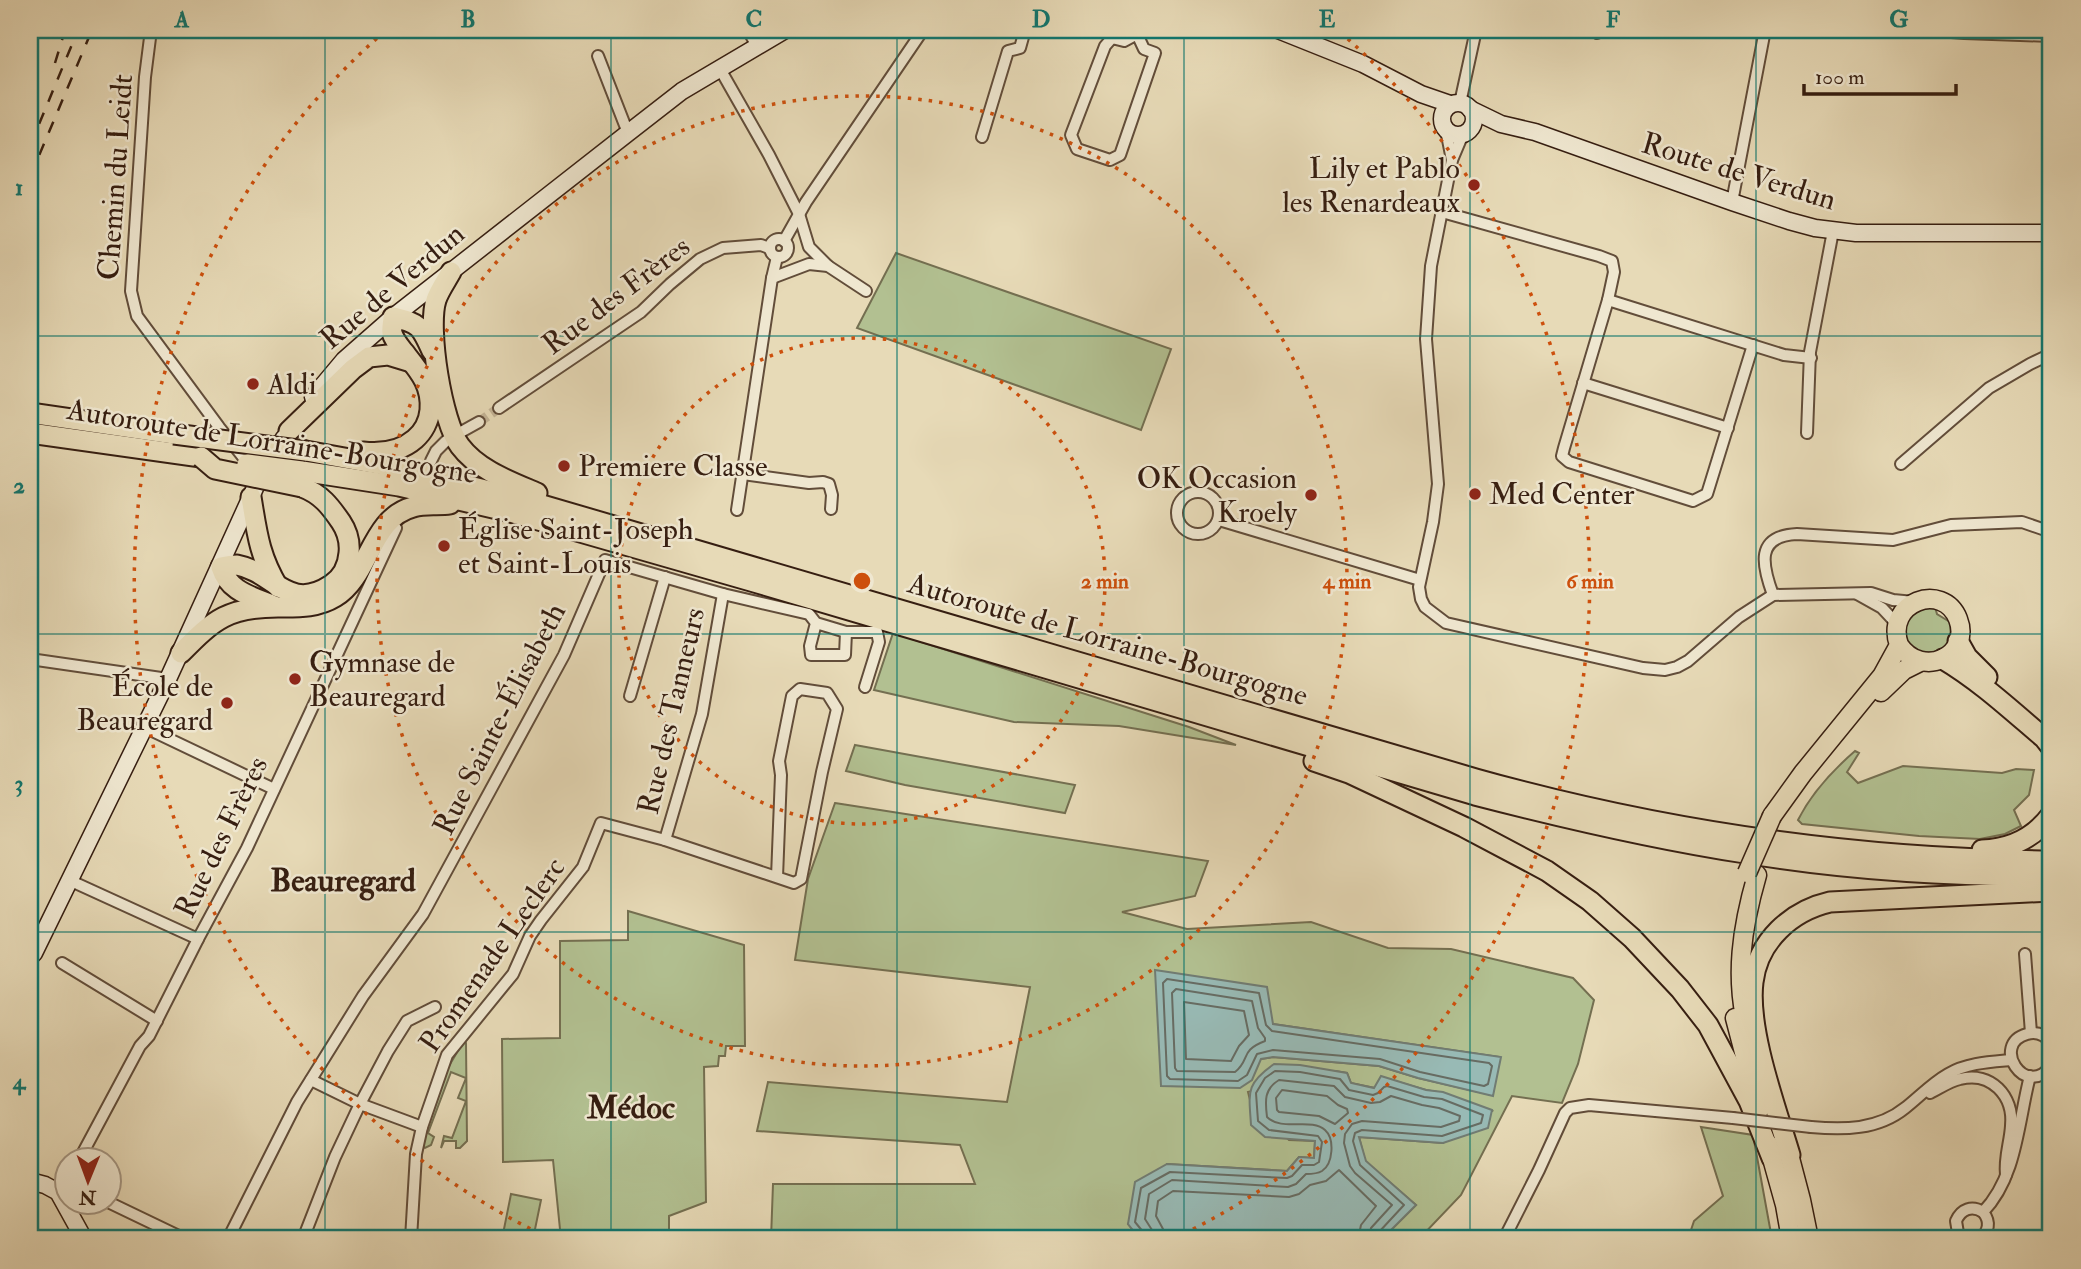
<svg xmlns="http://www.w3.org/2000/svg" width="2081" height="1269" font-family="'IM FELL Double Pica',serif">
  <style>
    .green { fill: #b2c091; stroke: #746f51; stroke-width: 2; fill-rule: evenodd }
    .water { fill: #98bab5; stroke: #717c73; stroke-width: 2 }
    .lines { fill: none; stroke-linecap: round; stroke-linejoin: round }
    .shore { stroke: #676c63; stroke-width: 2 }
    .street-tunnel { stroke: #c4b496; stroke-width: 10; stroke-dasharray: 10 5; stroke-linecap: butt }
    .street-casing { stroke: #624d3a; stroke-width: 14 }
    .secondary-casing { stroke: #361e11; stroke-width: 19 }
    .primary-casing { stroke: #361e11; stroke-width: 21 }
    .highway-casing { stroke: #361e11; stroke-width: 23 }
    .street { stroke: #efe7d0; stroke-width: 10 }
    .secondary { stroke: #efe7d0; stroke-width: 16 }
    .primary { stroke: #e7dab7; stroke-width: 18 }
    .highway { stroke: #e7dab7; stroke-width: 19 }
    .rail { stroke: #361e11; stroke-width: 2.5; stroke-dasharray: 12 12; stroke-linecap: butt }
    .street-bridge-casing { stroke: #624d3a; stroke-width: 14; stroke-linecap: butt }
    .primary-bridge-casing { stroke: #361e11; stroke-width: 21; stroke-linecap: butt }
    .highway-bridge-casing { stroke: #361e11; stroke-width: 23; stroke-linecap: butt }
    .street-bridge { stroke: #efe7d0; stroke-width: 10 }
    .primary-bridge { stroke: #e7dab7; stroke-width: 18 }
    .highway-bridge { stroke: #e7dab7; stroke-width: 19 }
    .grid { fill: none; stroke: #0f766e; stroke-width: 2; stroke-opacity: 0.55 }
    .ring { fill: none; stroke: #cd500d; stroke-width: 3.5; stroke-dasharray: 3.5 7 }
    .poi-dot { fill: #8f2418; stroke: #efe7d0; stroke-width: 2.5 }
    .labels { text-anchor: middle; stroke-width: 5; stroke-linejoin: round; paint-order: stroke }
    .poi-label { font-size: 30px; fill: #361e11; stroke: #efe7d0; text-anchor: start }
    .street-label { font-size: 30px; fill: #361e11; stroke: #efe7d0 }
    .neighbourhood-label { font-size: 32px; font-weight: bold; fill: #361e11; stroke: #efe7d0 }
    .centre { fill: #cd500d; stroke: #efe7d0; stroke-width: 3.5 }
    .ring-label { font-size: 21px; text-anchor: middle; font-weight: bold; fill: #cd500d; stroke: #efe7d0; stroke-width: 5; stroke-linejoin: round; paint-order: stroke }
    .neatline { fill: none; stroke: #0f766e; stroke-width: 2.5 }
    .grid-label { font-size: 23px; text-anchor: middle; font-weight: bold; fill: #0f766e }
  </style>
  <rect width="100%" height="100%" fill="#e7dab7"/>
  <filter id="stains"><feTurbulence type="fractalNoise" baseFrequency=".00286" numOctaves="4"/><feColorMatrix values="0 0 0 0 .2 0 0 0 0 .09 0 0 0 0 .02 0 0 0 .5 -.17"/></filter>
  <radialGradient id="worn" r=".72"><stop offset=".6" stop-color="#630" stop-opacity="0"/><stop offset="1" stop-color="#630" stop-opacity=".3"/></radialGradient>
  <g class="green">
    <polygon points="896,253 1171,349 1141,430 857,328"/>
    <path d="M 1935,607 L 1937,614 L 1950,622 C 1954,648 1940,653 1918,653 C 1902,638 1899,631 1911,611 Z"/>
    <polygon points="893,633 1189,727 1236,745 1119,726 1014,722 874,690"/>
    <polygon points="855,745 1075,785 1065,813 905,785 846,771"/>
    <path d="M 1855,751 L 1859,753 L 1847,772 L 1858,783 L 1903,766 L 2002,773 L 2016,769 L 2034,770 L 2029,795 L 2014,810 L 2021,826 L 2005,834 L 1980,839 L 1919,836 L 1802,824 L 1798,820 C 1812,792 1832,771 1855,751 Z"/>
    <path d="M 835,803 L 1208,861 L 1195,896 L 1122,912 L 1187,929 L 1311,922 L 1388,948 L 1451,949 L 1573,978 L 1594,1000 L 1578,1064 L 1562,1103 L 1512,1096 L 1461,1195 L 1419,1239 L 1382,1239 L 1416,1205 L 1365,1161 L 1359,1137 L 1443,1143 L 1492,1111 L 1443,1093 L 1426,1090 L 1381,1077 L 1375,1088 L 1351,1083 L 1347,1073 L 1335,1071 L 1248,1092 L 1250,1100 L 1289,1140 L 1315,1141 L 1314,1158 L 1299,1157 L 1287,1171 L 1167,1164 L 1128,1224 L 1140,1239 L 771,1239 L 773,1184 L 975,1184 L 960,1145 L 757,1131 L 768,1082 L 1007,1102 L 1030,987 L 795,960 L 808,879 ZM 1273,1024 L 1500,1057 L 1492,1095 L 1418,1078 L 1379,1066 L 1273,1057 L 1261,1059 Z"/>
    <polygon points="628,911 744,945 745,1046 726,1046 725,1056 719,1056 718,1066 704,1067 706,1202 669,1216 669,1239 561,1239 553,1160 503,1162 502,1039 560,1038 560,941 628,940"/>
    <path d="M 465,1041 L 466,1043 L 467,1141 L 460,1148 L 456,1148 L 456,1141 L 444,1141 L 441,1148 L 444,1136 L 452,1138 L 466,1101 L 458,1098 L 466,1078 L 451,1072 L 428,1133 L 434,1137 L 431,1145 L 425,1148 L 423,1147 C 427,1115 445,1066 465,1041 Z"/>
    <polygon points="1701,1127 1753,1135 1772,1239 1688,1239 1694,1221 1723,1196"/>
    <polygon points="511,1194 541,1200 533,1239 502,1239"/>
  </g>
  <g class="water">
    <polygon points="1155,970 1267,987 1273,1024 1501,1057 1493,1096 1418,1078 1379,1066 1273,1057 1261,1059 1252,1080 1240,1088 1161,1086"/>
    <path d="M 1274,1064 L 1300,1065 L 1347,1073 L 1351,1083 L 1374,1088 L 1381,1076 L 1426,1090 L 1443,1092 L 1492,1110 L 1488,1128 L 1443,1143 L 1359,1137 L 1366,1161 L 1416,1205 L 1382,1239 L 1140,1239 L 1128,1224 L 1135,1182 L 1167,1164 L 1287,1171 L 1299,1157 L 1314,1158 L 1315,1141 L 1265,1137 L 1251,1125 C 1249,1093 1245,1084 1274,1064 Z"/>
  </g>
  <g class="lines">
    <g class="shore">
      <polygon points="1167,979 1259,993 1266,1025 1272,1031 1489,1063 1492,1066 1488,1084 1484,1086 1420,1072 1380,1059 1273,1050 1257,1054 1247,1075 1238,1081 1170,1079 1167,1076 1163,983"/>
      <path d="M 1176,989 L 1252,1001 L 1258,1028 L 1265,1038 L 1265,1041 C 1239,1051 1251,1059 1235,1072 L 1177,1071 L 1175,1068 L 1172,993 Z"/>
      <polygon points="1184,1002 1244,1011 1249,1035 1239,1046 1231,1061 1186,1059"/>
      <polygon points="1282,1090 1327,1096 1338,1105 1347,1109 1348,1113 1335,1124 1319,1116 1279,1112 1277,1110 1276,1098"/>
      <polyline points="1145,1239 1144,1233 1135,1222 1141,1188 1170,1172 1287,1178 1292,1176 1302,1165 1314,1165 1319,1162 1322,1142 1318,1136 1269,1130 1258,1121 1256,1093 1265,1078 1275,1071 1300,1072 1340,1079 1349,1090 1373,1095 1378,1093 1384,1087 1387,1086 1424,1097 1442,1099 1483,1115 1481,1123 1442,1136 1362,1130 1355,1133 1353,1141 1360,1165 1404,1205 1379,1232 1378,1239"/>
      <path d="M 1153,1239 L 1152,1230 L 1145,1219 L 1149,1194 L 1172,1180 L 1288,1187 L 1296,1184 L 1306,1174 C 1312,1174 1317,1174 1322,1171 C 1333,1164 1335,1139 1325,1130 C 1311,1117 1282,1132 1267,1117 C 1265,1101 1264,1089 1279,1080 L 1334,1086 L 1345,1097 L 1371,1103 L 1380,1102 L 1391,1096 L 1422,1105 L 1439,1108 L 1460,1116 L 1459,1121 L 1441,1127 L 1362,1121 L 1352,1124 L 1345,1134 L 1344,1143 L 1350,1166 L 1355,1173 L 1392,1205 L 1371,1228 L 1369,1239"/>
      <polyline points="1164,1239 1163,1229 1156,1216 1158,1201 1173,1191 1289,1197 1299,1194 1310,1185 1326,1181 1339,1170 1376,1206 1361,1225 1358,1239"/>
    </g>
    <polyline class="street-tunnel" points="479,422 499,408"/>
    <g class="street-casing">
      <g id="street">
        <polyline points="151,30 145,77 131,291 137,316 219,427 251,467"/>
        <polyline points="748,30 757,46"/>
        <polyline points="1926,30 1964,33 2051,36"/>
        <polyline points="1597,33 1598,30"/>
        <polyline points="1137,34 1144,49 1155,53 1120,155 1110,160 1077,149 1071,135 1105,46 1112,38 1124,41 1137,34 1138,30"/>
        <polyline points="598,56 628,133"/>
        <polyline points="720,69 769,155 799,214 809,247 828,266"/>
        <polyline points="1460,103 1476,30"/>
        <polyline points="1446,130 1452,160"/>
        <polyline points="1463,134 1452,160 1431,266 1426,339 1438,484 1433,522 1419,587 1421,599 1425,607 1446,623 1643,668 1665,670 1677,667 1688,661 1739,617 1773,595 1871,593 1893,600 1914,602"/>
        <polyline points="982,137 1008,51 1020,48 1025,30"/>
        <polyline points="1732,202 1765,30"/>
        <polyline points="1442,212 1599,256 1612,261 1614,272 1608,300 1564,448 1562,456 1569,462 1693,501 1707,494 1753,345"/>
        <circle cx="779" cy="248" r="9"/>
        <polyline points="784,241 806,202 923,30"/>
        <polyline points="772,278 809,264 828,266 866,291"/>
        <polyline points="1608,300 1784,355 1811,358"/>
        <polyline points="1583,383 1728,428"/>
        <polyline points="499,408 641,312 670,284 700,259 723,248 761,245 769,248"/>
        <polyline points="461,432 479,422"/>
        <polyline points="1807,433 1810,352 1833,231"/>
        <polyline points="431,461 436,451 446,441"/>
        <polyline points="1901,464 1989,388 2030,364 2051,354"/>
        <polyline points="743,474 809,483 823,482 829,484 832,495 831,509"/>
        <circle cx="1198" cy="513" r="21"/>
        <polyline points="737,510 772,278 777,257"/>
        <polyline points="1219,520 1420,580"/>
        <polyline points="1857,594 1882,608 1897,624"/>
        <path d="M 1773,595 C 1762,565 1755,536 1797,534 L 1893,540 L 1951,525 L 2022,522 L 2051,532"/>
        <polyline points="846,632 877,632 879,642 865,687"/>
        <polyline points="30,659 168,679"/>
        <polyline points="630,696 665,577"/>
        <polyline points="144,727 274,789"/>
        <polyline points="665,840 702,714 723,594"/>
        <polyline points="71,881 198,939"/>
        <polyline points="2025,954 2031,1033"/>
        <polyline points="62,963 157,1021"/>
        <path d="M 2051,1043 C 2045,1035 2037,1031 2027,1034 C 1990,1044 2025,1100 2051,1066"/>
        <polyline points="311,1080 360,1104 422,1127"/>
        <path d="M 1930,1093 C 1940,1088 1950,1081 1960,1079 C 1991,1071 2014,1096 2011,1126 C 2010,1143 2004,1157 2006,1175"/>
        <path d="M 1811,1127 C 1843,1130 1878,1130 1905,1108 C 1919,1097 1932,1083 1948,1074 C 1967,1063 1989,1062 2011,1060"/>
        <polyline points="79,1160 140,1046 149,1036 198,939 247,848 396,528"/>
        <polyline points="58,1192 66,1180"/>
        <polyline points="108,1202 185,1239"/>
        <path d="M 1983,1212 C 2017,1177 2018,1122 2030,1076"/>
        <polyline points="228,1239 297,1102 363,996 423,914 564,655 605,560 723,594 809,614 816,623 810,646 811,655 845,655 846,632 816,623"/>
        <polyline points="303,1239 335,1157 360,1104 388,1051 407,1021 435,1007"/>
        <polyline points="411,1239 416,1154 422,1127 447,1055 513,974 530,936 541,920 583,867 601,823 665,840 794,883 801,879 822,772 837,709 827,693 800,689 792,696 779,761 781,775 777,877"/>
        <polyline points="1504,1239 1539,1170 1565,1113 1570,1108 1589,1105 1733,1118"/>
        <path d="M 1965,1239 L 1958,1233 L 1956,1221 C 1961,1209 1972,1205 1983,1212 C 1991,1222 1989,1232 1979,1239"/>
      </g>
    </g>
    <g class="secondary-casing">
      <g id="secondary">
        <polyline points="1278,30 1363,64 1421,94 1450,104"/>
        <circle cx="1458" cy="119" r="16"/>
        <polyline points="1470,109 1501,124 1535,132 1732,202 1789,221 1815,228 1856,233 2051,233"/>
        <polyline points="313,397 344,360 393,317 628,133 682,91 785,30"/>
        <polyline points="30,957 34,953 168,679 260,477 284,438"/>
        <polyline points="30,1181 45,1185 58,1192 84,1239"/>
      </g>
    </g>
    <g class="primary-casing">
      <g id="primary">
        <polyline points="1881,692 1904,670 1920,662"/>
        <path d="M 1772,816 L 1803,773 L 1882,676 L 1899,645 C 1884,602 1943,581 1958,619 C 1972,655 1923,680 1899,645"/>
        <polyline points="1735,1018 1759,1110"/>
        <path d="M 1748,1030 C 1734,977 1742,927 1757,875"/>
        <polyline points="1786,1143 1801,1200 1809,1239"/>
        <polyline points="1768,1144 1785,1205 1791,1239"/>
      </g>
    </g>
    <g class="highway-casing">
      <g id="highway">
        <path d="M 451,272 C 446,281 439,291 436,300 C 427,329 442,422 460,446 C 478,470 509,481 537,493"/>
        <polyline points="30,413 174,434"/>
        <polyline points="289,431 353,369 369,357 388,355 411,362"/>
        <polyline points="30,433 201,457"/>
        <path d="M 306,451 L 394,467 L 532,502 L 1476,779 C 1665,832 1855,859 2051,861"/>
        <path d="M 363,452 C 382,454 400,452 415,439 C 423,432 429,421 430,410 C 432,385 419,371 404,352 C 400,347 394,340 392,333 C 391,329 393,322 393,317 C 419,323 421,326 432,351"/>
        <path d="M 302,471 L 399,486 L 514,513 L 751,581 L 1475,795 C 1564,818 1654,839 1745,853 C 1846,870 1949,876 2051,876"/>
        <path d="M 251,497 C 257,533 259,555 278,587"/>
        <path d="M 274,606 C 251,596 229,592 221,567 C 226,566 232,565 237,565 C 274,572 288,613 331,585 C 343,577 348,566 349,553 C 350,543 347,531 341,522 C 330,506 321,494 302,487"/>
        <polyline points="1958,641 1967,657 1987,677"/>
        <path d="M 181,653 C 214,619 229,607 278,607 C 298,607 317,608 335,597 C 370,576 370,518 413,507 C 425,503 438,506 450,504"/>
        <path d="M 1943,659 C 1980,681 2011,710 2044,738 L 2051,747"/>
        <polyline points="1314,761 1349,773 1464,827 1547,871 1590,901 1632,938 1680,989 1708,1025 1749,1101 1772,1158"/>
        <path d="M 1982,850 C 2010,849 2034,838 2051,815"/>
        <path d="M 1790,1155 C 1776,1108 1747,1030 1753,982 C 1758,941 1791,911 1830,902 L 2051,891"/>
      </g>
    </g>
    <use href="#street" class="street"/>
    <use href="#secondary" class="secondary"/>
    <use href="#primary" class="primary"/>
    <use href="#highway" class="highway"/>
    <g class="rail">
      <polyline points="55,63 65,30"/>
      <polyline points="30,146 78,30"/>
      <polyline points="30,177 92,30"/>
    </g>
    <g class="street-bridge-casing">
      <polyline id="street-bridge" points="1733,1118 1811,1127"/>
    </g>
    <g class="primary-bridge-casing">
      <polyline id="primary-bridge" points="1747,873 1772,816"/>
    </g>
    <g class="highway-bridge-casing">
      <g id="highway-bridge">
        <polyline points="174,434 306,451"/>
        <polyline points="201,457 215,469 302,487"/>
        <polyline points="247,464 302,471"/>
      </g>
    </g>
    <use href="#street-bridge" class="street-bridge"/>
    <use href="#primary-bridge" class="primary-bridge"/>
    <use href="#highway-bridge" class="highway-bridge"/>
  </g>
  <path class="grid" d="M 325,30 L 325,1239M 611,30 L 611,1239M 897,30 L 897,1239M 1184,30 L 1184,1239M 1470,30 L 1470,1239M 1756,30 L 1756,1239M 30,336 L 2051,336M 30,634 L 2051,634M 30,932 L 2051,932"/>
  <g class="ring">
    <circle cx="862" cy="581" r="243"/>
    <circle cx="862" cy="581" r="485"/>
    <path d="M549 1238A728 728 0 0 1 384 32M1340 32A728 728 0 0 1 1175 1238"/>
  </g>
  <g class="poi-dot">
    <circle cx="1474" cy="185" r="7"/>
    <circle cx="253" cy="384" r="7"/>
    <circle cx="564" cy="466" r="7"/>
    <circle cx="1475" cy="494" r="7"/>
    <circle cx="1311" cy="495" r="7"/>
    <circle cx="444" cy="546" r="7"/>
    <circle cx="295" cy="679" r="7"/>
    <circle cx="227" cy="703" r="7"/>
  </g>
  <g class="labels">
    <g class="poi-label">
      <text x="1460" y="178" text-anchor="end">Lily et Pablo<tspan x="1460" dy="34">les Renardeaux</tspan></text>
      <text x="267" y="394">Aldi</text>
      <text x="578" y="476">Premiere Classe</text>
      <text x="1297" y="488" text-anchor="end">OK Occasion<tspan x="1297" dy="34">Kroely</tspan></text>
      <text x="1489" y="504">Med Center</text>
      <text x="458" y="539">Église Saint-Joseph<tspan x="458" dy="34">et Saint-Louis</tspan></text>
      <text x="309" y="672">Gymnase de<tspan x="309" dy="34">Beauregard</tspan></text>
      <text x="213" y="696" text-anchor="end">École de<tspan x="213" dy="34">Beauregard</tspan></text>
    </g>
    <g class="street-label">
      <text transform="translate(1739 171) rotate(17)" y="10">Route de Verdun</text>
      <text transform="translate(115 177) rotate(-86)" y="10">Chemin du Leidt</text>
      <text transform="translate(392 286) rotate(-40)" y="10">Rue de Verdun</text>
      <text transform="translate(616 295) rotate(-37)" y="10">Rue des Frères</text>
      <text transform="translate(272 441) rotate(9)" y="10">Autoroute de Lorraine-Bourgogne</text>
      <text transform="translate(1108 639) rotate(16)" y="10">Autoroute de Lorraine-Bourgogne</text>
      <text transform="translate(671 711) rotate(-77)" y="10">Rue des Tanneurs</text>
      <text transform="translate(499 719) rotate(-63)" y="10">Rue Sainte-Élisabeth</text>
      <text transform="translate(221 837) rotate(-64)" y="10">Rue des Frères</text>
      <text transform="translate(492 955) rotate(-55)" y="10">Promenade Leclerc</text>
    </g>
    <g class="neighbourhood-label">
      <text x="343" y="891">Beauregard</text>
      <text x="631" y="1118">Médoc</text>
    </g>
  </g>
  <circle cx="862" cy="581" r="10" class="centre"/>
  <g class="ring-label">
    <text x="1105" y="588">2 min</text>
    <text x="1347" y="588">4 min</text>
    <text x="1590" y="588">6 min</text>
  </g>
  <rect width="2081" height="1269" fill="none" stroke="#e7dab7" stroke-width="77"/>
  <g transform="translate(88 1181) rotate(181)"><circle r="33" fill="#efe7d0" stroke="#a59784" stroke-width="2"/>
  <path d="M0-5L12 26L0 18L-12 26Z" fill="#8f2418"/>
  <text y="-10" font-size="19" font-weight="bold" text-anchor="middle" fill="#361e11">N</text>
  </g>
  <path d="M1804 84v10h152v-10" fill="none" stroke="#361e11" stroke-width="3.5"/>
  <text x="1815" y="84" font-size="21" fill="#361e11" stroke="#efe7d0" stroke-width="5" paint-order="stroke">100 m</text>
  <rect x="38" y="38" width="2004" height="1192" class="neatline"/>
  <g class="grid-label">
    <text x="182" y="27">A</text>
    <text x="468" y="27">B</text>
    <text x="754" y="27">C</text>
    <text x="1041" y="27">D</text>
    <text x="1327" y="27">E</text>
    <text x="1613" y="27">F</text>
    <text x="1899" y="27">G</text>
    <text x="19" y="195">1</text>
    <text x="19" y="493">2</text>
    <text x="19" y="791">3</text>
    <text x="19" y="1089">4</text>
  </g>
  <rect width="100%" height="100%" filter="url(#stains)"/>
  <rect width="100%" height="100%" fill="url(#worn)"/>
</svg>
